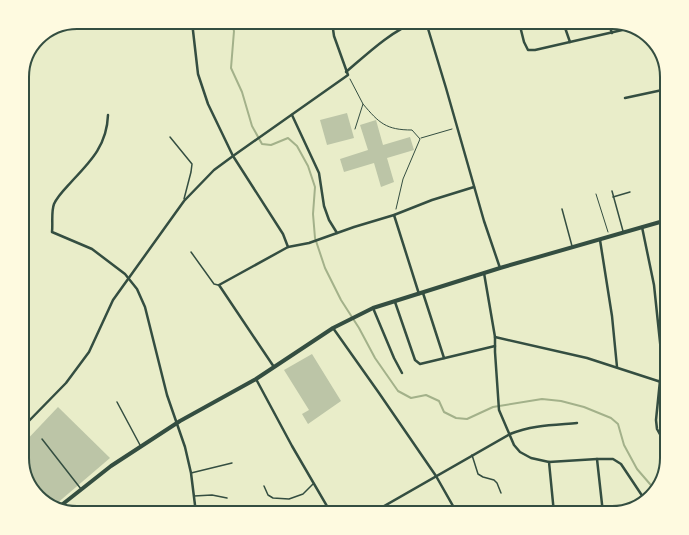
<svg xmlns="http://www.w3.org/2000/svg" width="689" height="535" font-family="'Nunito Sans',sans-serif">
  <style>
    .lines { fill: none; stroke-linecap: round; stroke-linejoin: round }
    .stream { stroke: #a3b18a; stroke-width: 2 }
    .building { fill: #bcc5a7 }
    .path { stroke: #344e41; stroke-width: 1 }
    .service { stroke: #344e41; stroke-width: 1.5 }
    .minor { stroke: #344e41; stroke-width: 2.5 }
    .primary { stroke: #344e41; stroke-width: 4 }
    .rim { fill: none; stroke: #344e41; stroke-width: 2 }
  </style>
  <rect width="100%" height="100%" fill="#e9edc9"/>
  <g class="lines">
    <polyline class="stream" points="231,22 234,31 231,68 242,92 252,126 262,144 271,145 288,138 297,146 308,166 315,187 313,214 315,238 325,268 341,300 359,328 375,358 398,391 411,398 426,395 439,401 444,412 456,418 467,419 493,407 542,399 561,401 584,407 611,418 618,424 624,445 637,469 656,491"/>
  </g>
  <g class="building">
    <polygon points="347,113 354,138 327,145 320,120"/>
    <polygon points="376,120 383,145 410,137 414,150 387,158 394,182 381,187 374,163 344,172 340,159 368,150 360,125"/>
    <polygon points="312,354 341,401 308,424 302,414 309,410 284,370"/>
    <polygon points="58,407 110,458 55,505 43,502 22,462 22,445"/>
  </g>
  <g class="lines">
    <g class="path">
      <polyline points="350,79 363,104 355,129"/>
      <path d="M 363,104 C 379,123 386,130 412,130 L 420,139 L 403,179 L 396,209"/>
      <polyline points="421,138 452,129"/>
      <polyline points="596,194 608,232"/>
    </g>
    <g class="service">
      <polyline points="170,137 192,164 191,172 184,199"/>
      <polyline points="612,191 623,231"/>
      <polyline points="613,197 630,192"/>
      <polyline points="562,209 572,246"/>
      <polyline points="191,252 214,284 218,285"/>
      <polyline points="117,402 140,445"/>
      <polyline points="42,439 81,489"/>
      <polyline points="472,455 478,474 483,477 494,480 497,483 501,493"/>
      <polyline points="191,473 232,463"/>
      <polyline points="264,486 268,495 273,498 289,499 303,494 313,484"/>
      <polyline points="194,496 212,495 227,498"/>
    </g>
    <g class="minor">
      <polyline points="426,22 446,88 484,221 500,268"/>
      <polyline points="519,22 524,42 528,50 535,50 631,28"/>
      <polyline points="563,22 570,42"/>
      <polyline points="608,22 612,33"/>
      <path d="M 346,72 C 367,54 391,31 416,22"/>
      <polyline points="625,98 667,89"/>
      <path d="M 108,115 C 107,144 92,160 73,180 C 67,187 58,195 54,204 C 51,212 53,224 52,232 L 92,249 L 125,274 L 137,289 L 145,307 L 167,395 L 185,447 L 191,473 L 196,513"/>
      <polyline points="292,115 319,173 324,206 329,220 337,233"/>
      <polyline points="394,215 419,294"/>
      <polyline points="642,227 654,285 662,361 656,420 657,429 667,447"/>
      <polyline points="600,240 612,316 617,367"/>
      <polyline points="288,247 283,234 233,156 348,75 334,36 332,22"/>
      <polyline points="484,273 495,337 495,352 499,410 514,445 520,452 531,458 549,462 554,513"/>
      <polyline points="423,293 444,358"/>
      <polyline points="395,302 415,360 420,364 495,346"/>
      <polyline points="373,308 394,358 402,373"/>
      <polyline points="333,328 379,393 436,476 457,513"/>
      <polyline points="495,337 587,358 661,382 667,381"/>
      <polyline points="274,367 219,285 288,247 309,243 354,227 394,215 432,200 474,187"/>
      <polyline points="256,379 292,446 331,513"/>
      <polyline points="22,428 66,383 89,352 113,300 184,201 214,170 233,156 208,104 198,74 192,22"/>
      <polyline points="597,459 603,513"/>
      <polyline points="549,462 597,459 613,459 621,464 645,500"/>
      <polyline points="603,510 638,506"/>
      <path d="M 372,513 L 510,434 C 532,425 554,425 577,423"/>
    </g>
    <polyline class="primary" points="59,507 111,466 180,421 256,379 333,328 373,308 500,268 667,220"/>
  </g>
  <path d="M0 0H689V535H0ZM77 29H612A48 48 0 0 1 660 77V458A48 48 0 0 1 612 506H77A48 48 0 0 1 29 458V77A48 48 0 0 1 77 29Z" fill="#fefae0" fill-rule="evenodd"/>
  <path class="rim" d="M77 29H612A48 48 0 0 1 660 77V458A48 48 0 0 1 612 506H77A48 48 0 0 1 29 458V77A48 48 0 0 1 77 29Z"/>
</svg>
